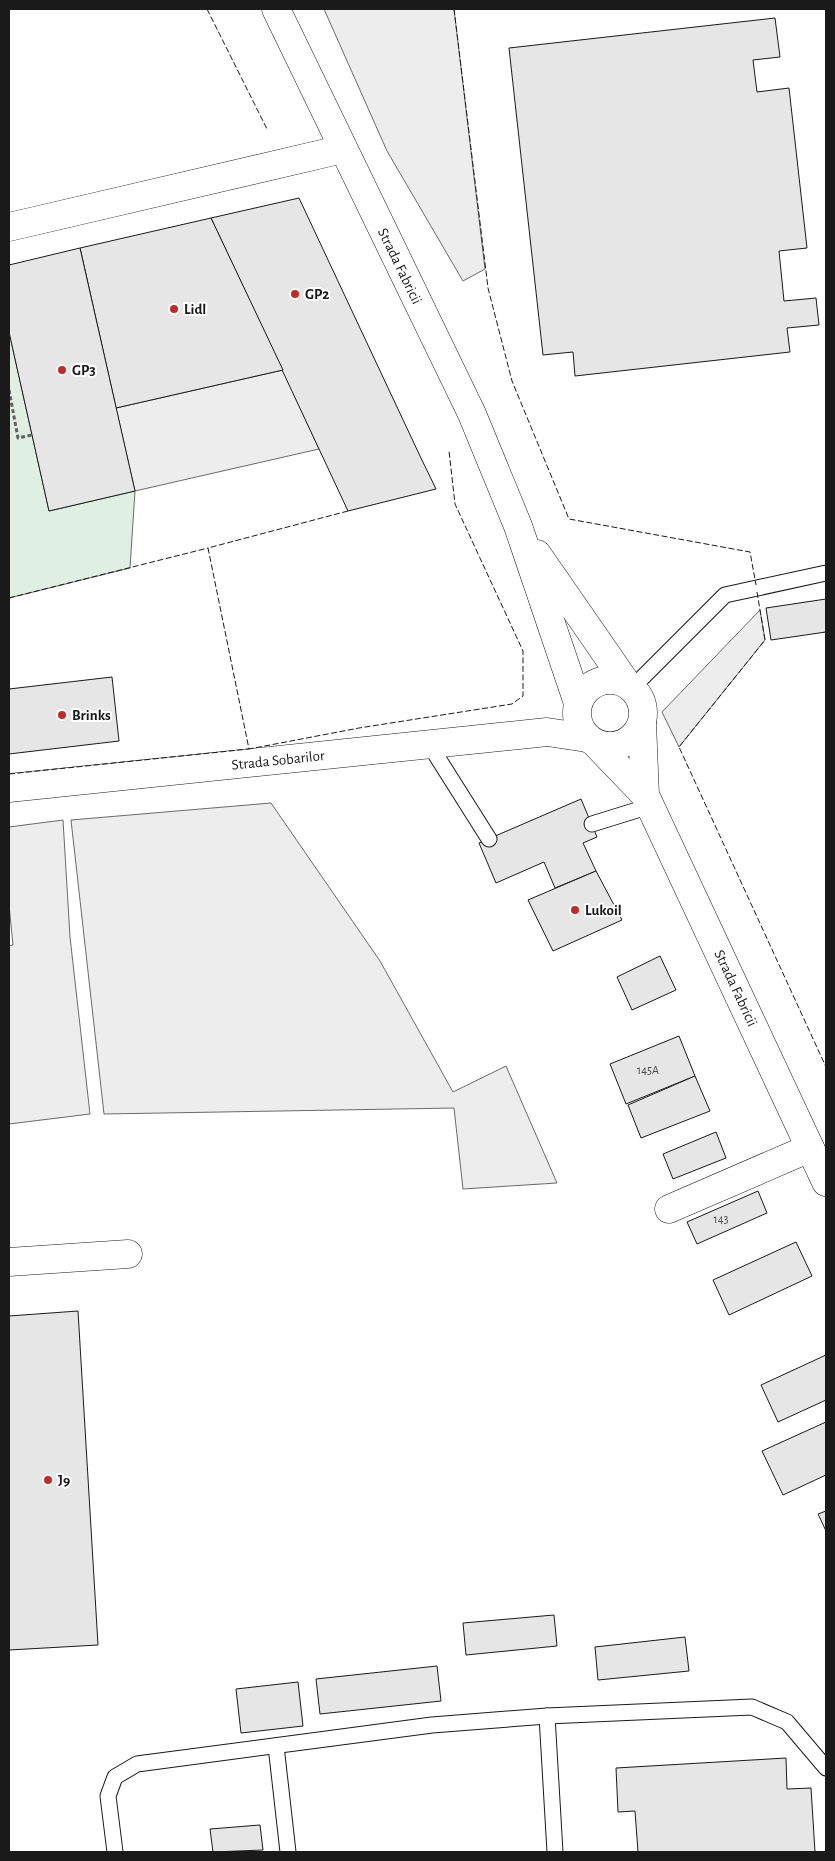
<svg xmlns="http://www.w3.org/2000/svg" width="835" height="1861" font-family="'Alegreya Sans',sans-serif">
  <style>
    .green { fill: #e0efe3; stroke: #6a6a6a }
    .parking { fill: #ededed; stroke: #6a6a6a }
    .building { fill: #e6e6e6; stroke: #1a1a1a }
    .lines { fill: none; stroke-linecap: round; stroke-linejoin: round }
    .lane-casing { stroke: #1a1a1a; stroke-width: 17 }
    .street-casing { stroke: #1a1a1a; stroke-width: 29 }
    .secondary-casing { stroke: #1a1a1a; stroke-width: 29 }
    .path { stroke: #5f5f5f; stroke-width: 3; stroke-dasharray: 4 2.5; stroke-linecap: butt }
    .lane { stroke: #fff; stroke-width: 15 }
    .street { stroke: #fff; stroke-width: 28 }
    .secondary { stroke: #fff; stroke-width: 28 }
    .fence { stroke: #1a1a1a; stroke-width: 1; stroke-dasharray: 6 2.5; stroke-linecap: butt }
    .poi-dot { fill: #c62828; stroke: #fff; stroke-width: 2 }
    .labels { text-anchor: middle; stroke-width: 4; stroke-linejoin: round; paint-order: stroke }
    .number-label { font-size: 12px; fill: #4d4d4d }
    .street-label { font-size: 15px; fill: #1a1a1a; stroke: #fff }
    .poi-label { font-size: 15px; font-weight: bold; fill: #1a1a1a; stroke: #fff; text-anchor: start }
  </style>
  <rect width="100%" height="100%" fill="#fff"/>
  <polygon class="green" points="9,332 49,511 135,491 130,568 9,598"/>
  <g class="parking">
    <polygon points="324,9 454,9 485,269 463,281 387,151"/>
    <polygon points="283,370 319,449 135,491 116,408"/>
    <polygon points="760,610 765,640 679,747 662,712"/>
    <polygon points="271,803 380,961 453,1092 506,1066 557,1183 463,1189 454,1108 104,1114 71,820"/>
    <polygon points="63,820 70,937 90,1114 9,1124 9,946 13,945 9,905 9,827"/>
  </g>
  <g class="building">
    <polygon points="775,18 780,57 753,60 757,92 789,88 807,248 779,251 784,301 816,298 819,325 787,328 790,352 575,376 573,352 543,355 509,48"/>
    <polygon points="299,198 420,456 436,489 348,511 211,218"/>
    <polygon points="211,218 283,370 116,408 80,248"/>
    <polygon points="80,248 135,491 49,511 9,332 9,265"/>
    <polygon points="826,599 826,632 771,640 766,608"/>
    <polygon points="112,677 119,741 9,754 9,689"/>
    <polygon points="581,799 597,837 583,843 596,871 555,888 544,862 496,883 479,843"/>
    <polygon points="596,871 622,920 553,951 528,900"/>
    <polygon points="660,956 676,990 632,1010 617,977"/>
    <polygon points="679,1036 695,1076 626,1104 610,1064"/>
    <polygon points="695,1076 710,1111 641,1138 628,1105"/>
    <polygon points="716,1132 726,1158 673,1179 663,1154"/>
    <polygon points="758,1191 767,1213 697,1244 687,1222"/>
    <polygon points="796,1242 812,1276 729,1315 713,1280"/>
    <polygon points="78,1311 98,1645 9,1650 9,1316"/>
    <polygon points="826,1355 826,1400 778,1422 761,1385"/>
    <polygon points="826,1422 826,1475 783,1495 762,1451"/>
    <polygon points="826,1511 826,1531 818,1514"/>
    <polygon points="554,1615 557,1646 466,1655 463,1623"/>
    <polygon points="685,1637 689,1671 598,1680 595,1647"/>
    <polygon points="437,1666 441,1701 320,1714 316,1679"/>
    <polygon points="298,1682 303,1726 241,1733 236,1689"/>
    <polygon points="786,1758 787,1789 811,1788 815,1852 638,1852 635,1811 618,1812 616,1768"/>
    <polygon points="260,1825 263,1850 213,1852 210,1829"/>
  </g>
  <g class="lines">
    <g class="lane-casing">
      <g id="lane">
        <polyline points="632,688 725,595 826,573"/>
        <polyline points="429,744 489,839"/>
        <polyline points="592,824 650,806"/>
        <polyline points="547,1716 555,1852"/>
        <polyline points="276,1746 288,1852"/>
        <polyline points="115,1852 108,1796 115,1777 137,1764 432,1725 547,1716 752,1707 787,1722 826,1768"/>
      </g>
    </g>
    <g class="street-casing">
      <g id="street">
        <polyline points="9,227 343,149"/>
        <polyline points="669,1209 810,1148"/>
        <polyline points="9,1262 128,1254"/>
      </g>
    </g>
    <g class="secondary-casing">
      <g id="secondary">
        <polyline points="276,9 472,414 518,526 578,703"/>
        <polyline points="537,554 627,684"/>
        <circle cx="610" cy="713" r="33"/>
        <polyline points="642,723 645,795 826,1182"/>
        <polyline points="596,744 645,795"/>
        <polyline points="9,788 547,732 587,738"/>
      </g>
    </g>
    <polyline class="path" points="9,390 18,438 32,435"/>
    <use href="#lane" class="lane"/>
    <use href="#street" class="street"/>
    <use href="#secondary" class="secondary"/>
    <g class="fence">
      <polyline points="207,9 267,129"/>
      <polyline points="454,9 488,288 512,381 569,519 750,552 756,585"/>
      <polyline points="348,511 208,548 249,749 359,728 512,704 523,696 523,651 455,504 449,451"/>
      <polyline points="757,592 765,640 679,747 826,1067"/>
      <polyline points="9,598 208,548"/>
      <polyline points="9,774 249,749"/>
    </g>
  </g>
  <g class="poi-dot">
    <circle cx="295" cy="294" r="5"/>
    <circle cx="174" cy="309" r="5"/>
    <circle cx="62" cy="370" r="5"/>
    <circle cx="62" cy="715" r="5"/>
    <circle cx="575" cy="910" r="5"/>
    <circle cx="48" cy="1480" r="5"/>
  </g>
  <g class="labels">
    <g class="number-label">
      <text x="648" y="1074">145A</text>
      <text x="721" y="1223">143</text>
    </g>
    <g class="street-label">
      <text transform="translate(400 266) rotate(64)" y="5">Strada Fabricii</text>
      <text transform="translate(278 760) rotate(-6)" y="5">Strada Sobarilor</text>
      <text transform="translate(736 988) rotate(65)" y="5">Strada Fabricii</text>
    </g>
    <g class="poi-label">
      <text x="305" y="299">GP2</text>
      <text x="184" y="314">Lidl</text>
      <text x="72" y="375">GP3</text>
      <text x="72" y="720">Brinks</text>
      <text x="585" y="915">Lukoil</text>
      <text x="58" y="1485">J9</text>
    </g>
  </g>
  <rect width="835" height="1861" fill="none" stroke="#1a1a1a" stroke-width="20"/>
</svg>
